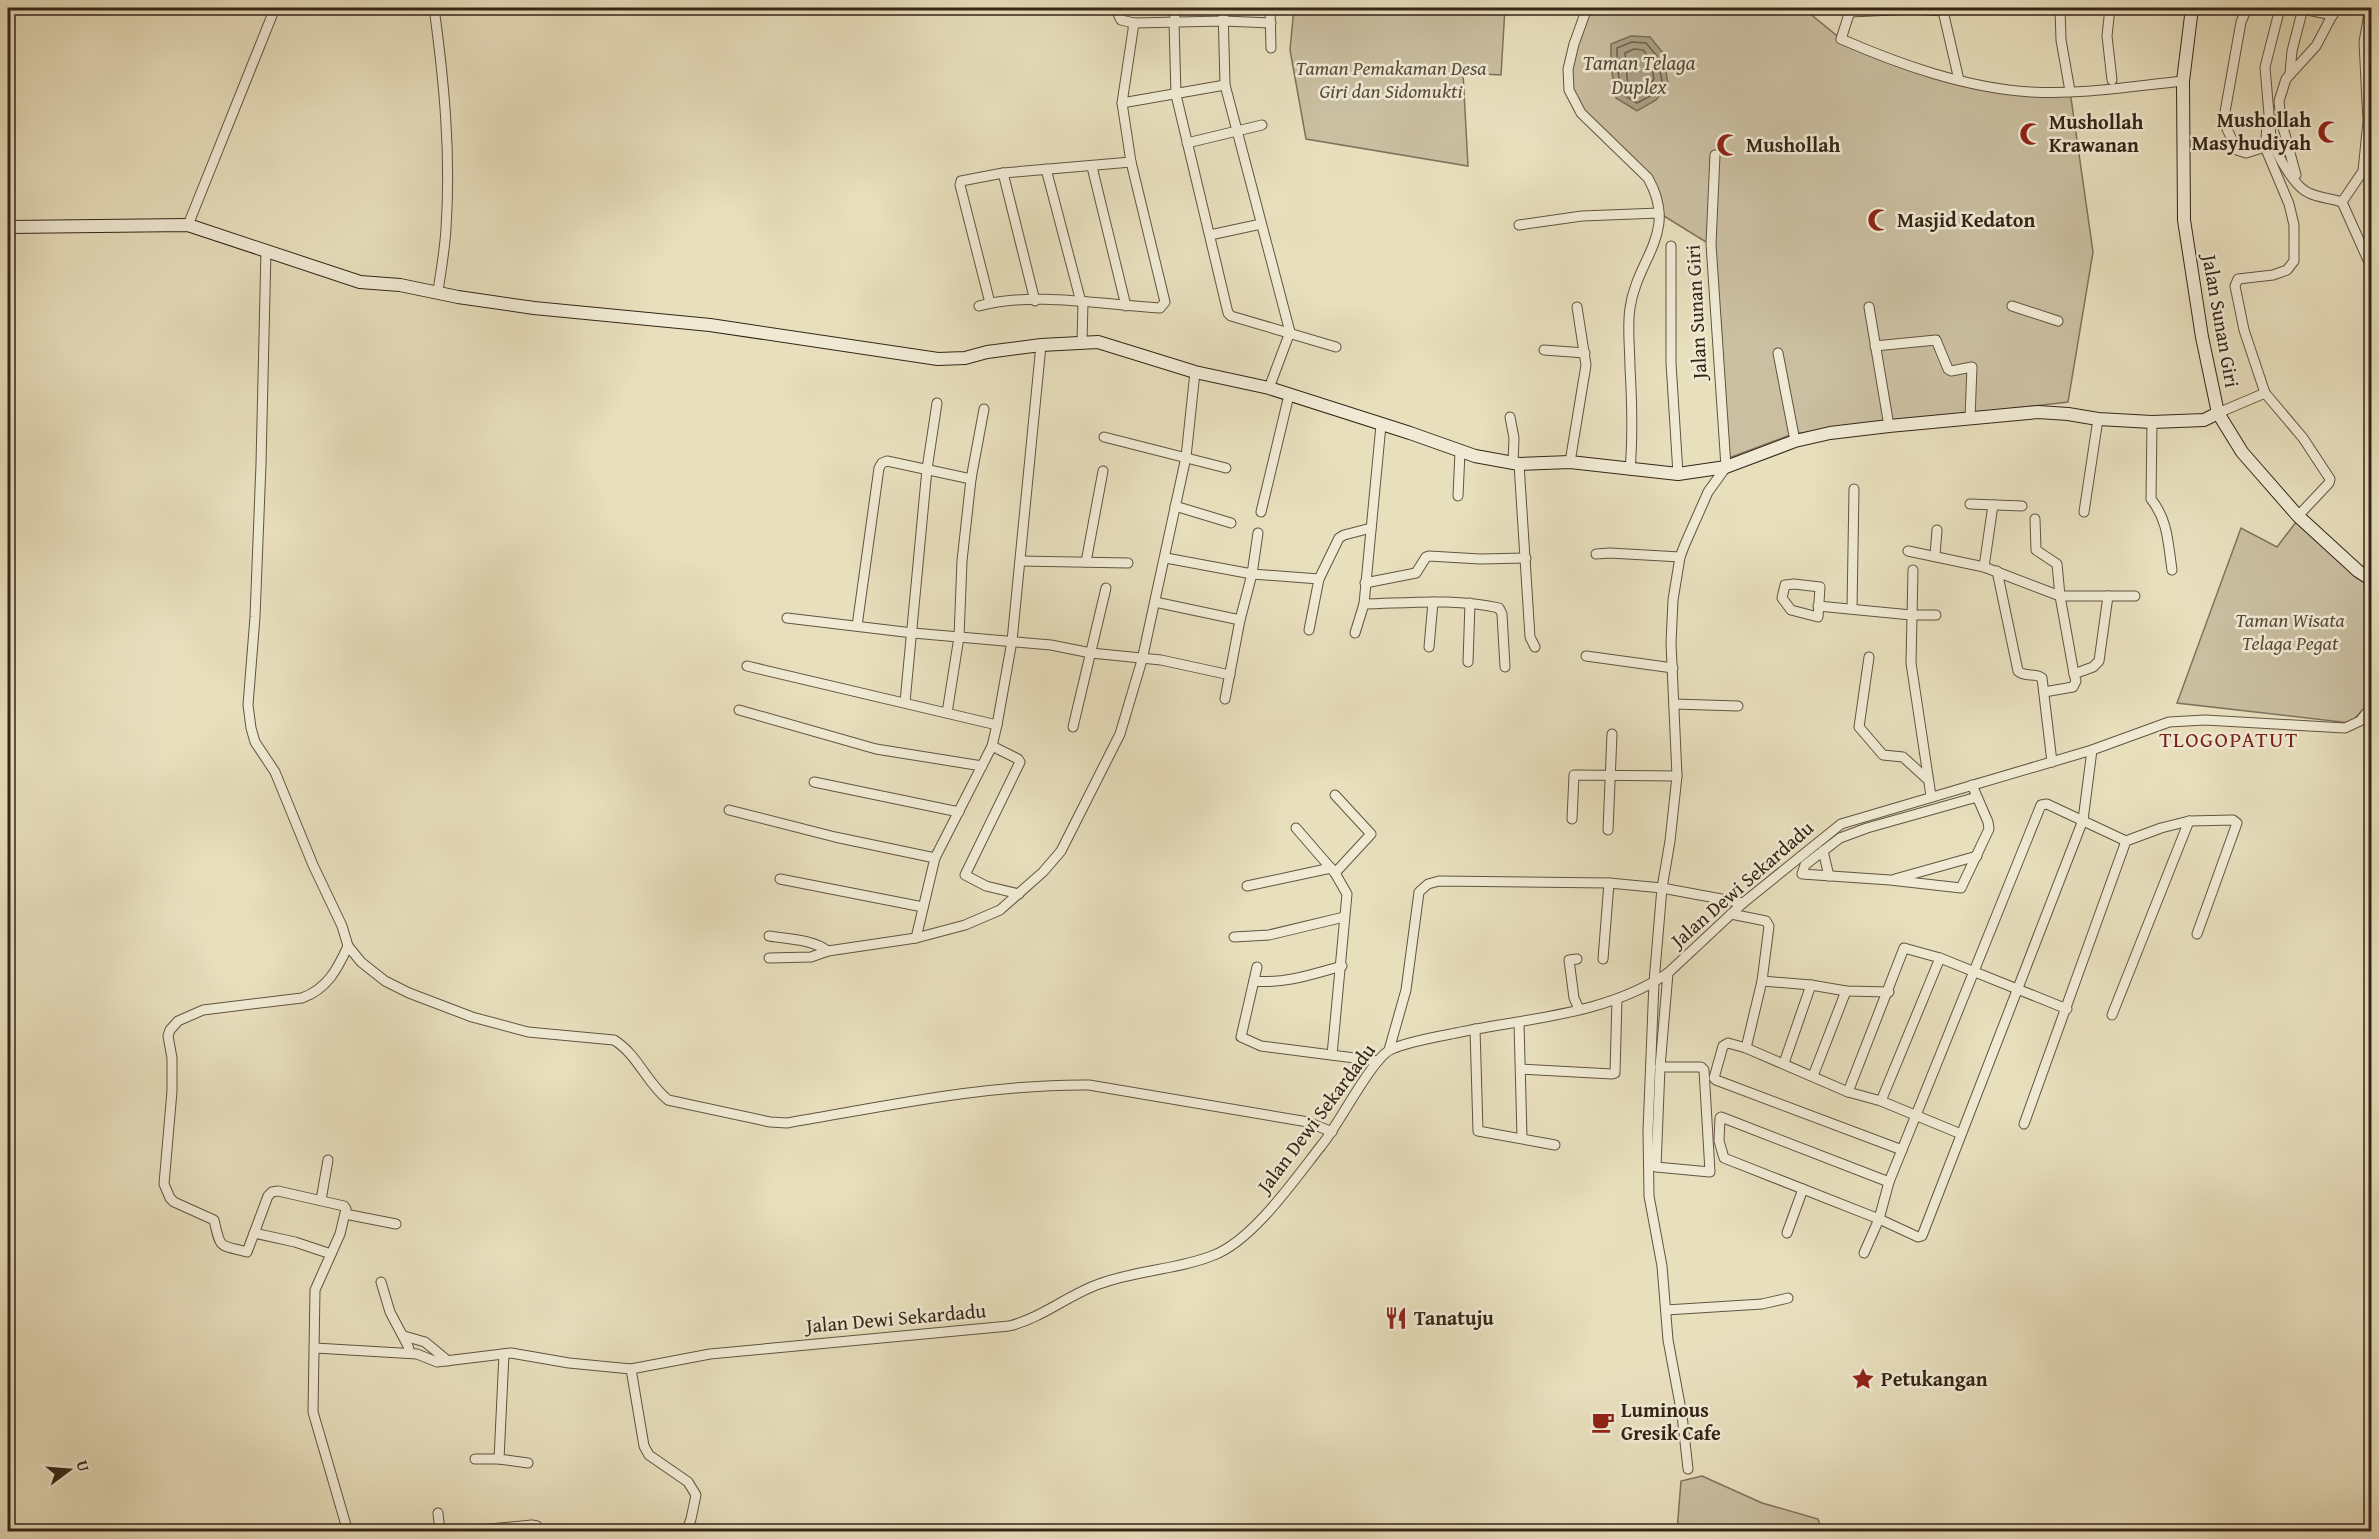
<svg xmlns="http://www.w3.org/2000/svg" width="2379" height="1539" font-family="'Gentium Book Plus',serif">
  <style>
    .green { fill: #cabfa1; stroke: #80725c; stroke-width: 1.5 }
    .water { fill: #aba085; stroke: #7c6f59; stroke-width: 1.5 }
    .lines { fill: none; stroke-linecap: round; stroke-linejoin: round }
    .shore { stroke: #70624e; stroke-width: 1.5 }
    .street-casing { stroke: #625440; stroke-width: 11 }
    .secondary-casing { stroke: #352517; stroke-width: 14 }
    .street { stroke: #f0ead4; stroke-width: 9 }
    .secondary { stroke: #f0ead4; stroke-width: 12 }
    .labels { text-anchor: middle; stroke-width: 5; stroke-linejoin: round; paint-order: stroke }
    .park-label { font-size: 20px; font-style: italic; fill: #5a4c3a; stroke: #f0ead4 }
    .poi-label { font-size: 20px; font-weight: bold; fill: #352517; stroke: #f0ead4; text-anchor: start }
    .street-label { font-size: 20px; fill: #352517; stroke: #f0ead4 }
    .water-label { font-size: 21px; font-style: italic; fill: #584a38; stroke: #f0ead4 }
    .quarter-label { font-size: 22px; letter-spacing: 1.5px; fill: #7a1f14; stroke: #f0ead4 }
  </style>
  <rect width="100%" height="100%" fill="#e8dfbd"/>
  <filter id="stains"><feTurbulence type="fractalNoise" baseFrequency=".00333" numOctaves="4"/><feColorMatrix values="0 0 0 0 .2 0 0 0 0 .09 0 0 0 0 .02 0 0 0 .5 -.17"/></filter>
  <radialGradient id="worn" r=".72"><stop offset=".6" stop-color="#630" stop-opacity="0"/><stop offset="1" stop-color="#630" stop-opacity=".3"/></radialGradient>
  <g class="green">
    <polygon points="1294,8 1505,8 1501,75 1463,73 1468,166 1306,139 1290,50"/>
    <polygon points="1587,8 1803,8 1841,39 1929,72 1987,85 2070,91 2093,252 2068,402 1793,434 1729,458 1711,245 1659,213 1656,191 1573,101 1569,62"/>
    <polygon points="2296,522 2371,587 2371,685 2365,708 2350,723 2177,703 2241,528 2277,547"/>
    <polygon points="1702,1476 1762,1503 1818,1519 1822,1531 1677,1531 1681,1481"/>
  </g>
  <polygon class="water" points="1631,36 1650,37 1663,53 1668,84 1656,100 1637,111 1616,98 1611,66 1611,44"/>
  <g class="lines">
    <g class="shore">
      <polygon points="1632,42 1646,43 1657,56 1662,81 1652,95 1637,103 1622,94 1617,66 1617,48"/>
      <polygon points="1634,49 1643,50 1650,59 1654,79 1647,90 1637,95 1628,89 1625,53"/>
    </g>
    <g class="street-casing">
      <g id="street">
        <path d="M 434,8 C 444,80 451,154 446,228 C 445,249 441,270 438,291"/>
        <polyline points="1120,8 1118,14 1121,20 1134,23 1224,21 1271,23"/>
        <polyline points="1176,8 1174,23 1176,95 1228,313 1231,316 1336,347"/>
        <polyline points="1223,8 1225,85 1290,332 1269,388"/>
        <polyline points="1270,8 1271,48"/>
        <path d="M 1587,8 L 1574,44 L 1568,69 L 1569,90 L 1581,113 L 1648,178 C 1679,233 1637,258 1630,308 C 1627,328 1630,349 1630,368 C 1632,402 1633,436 1630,470"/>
        <path d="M 1851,8 L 1841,39 C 1901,65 1966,88 2031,92 C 2081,95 2133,86 2183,81"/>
        <polyline points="2060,8 2061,40 2070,91"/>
        <polyline points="2110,8 2107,36 2112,80"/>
        <polyline points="2247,8 2241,22 2225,112 2227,129 2237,150 2246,153 2265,147"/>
        <path d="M 2280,8 L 2265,67 L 2271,138 C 2276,153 2294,187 2309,193 C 2319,198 2331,198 2342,202"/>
        <polyline points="2297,8 2333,15"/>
        <polyline points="1850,12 1914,9 1943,11 1959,80"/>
        <polyline points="2290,73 2292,51 2303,8"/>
        <polyline points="1122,103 1225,85"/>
        <polyline points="2281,120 2270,124 2267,127 2265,147 2289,204 2294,225 2294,261 2287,270 2273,275 2238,279 2235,286 2244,330 2265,393 2303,438 2330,479 2329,483 2298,516"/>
        <polyline points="1187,143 1262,125"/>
        <polyline points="1092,167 1126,306"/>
        <polyline points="1046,169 1081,302"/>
        <polyline points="1003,173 1035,301"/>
        <polyline points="2296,175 2281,120 2279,101 2286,79 2316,46 2336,8"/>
        <polyline points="2342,202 2363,171 2368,121 2364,42 2370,8"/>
        <polyline points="2342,202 2372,269"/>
        <polyline points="188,225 275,8"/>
        <polyline points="1519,225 1582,216 1659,213"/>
        <polyline points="1210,235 1261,224"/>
        <polyline points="1671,246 1671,363 1678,474"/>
        <path d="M 266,250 L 261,464 L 255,617 L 248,705 L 251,728 L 255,742 L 275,772 L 313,865 L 342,926 L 348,946 L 361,962 L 385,981 L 409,993 L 472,1017 L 528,1032 L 614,1040 C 638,1055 646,1082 668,1100 L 770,1122 L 787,1123 C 887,1106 987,1084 1089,1085 L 1308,1122 L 1332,1132"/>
        <polyline points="990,303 960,185 961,181 1003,173 1131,162"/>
        <path d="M 979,306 C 1034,291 1103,305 1160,308 L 1165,302 L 1131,162 L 1122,103 L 1134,23"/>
        <polyline points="2012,306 2058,321"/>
        <polyline points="1869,307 1889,426"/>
        <polyline points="1082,342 1083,302"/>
        <polyline points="1875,346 1936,340 1948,369 1951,371 1972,367 1970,418"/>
        <polyline points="1544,350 1585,353"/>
        <polyline points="1778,353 1795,441"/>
        <polyline points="2218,413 2265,393"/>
        <polyline points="1510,417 1514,438 1513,463"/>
        <path d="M 2152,422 L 2151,499 C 2168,520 2168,543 2172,570"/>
        <path d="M 1381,425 L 1364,604 C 1409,603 1455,598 1499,608 L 1502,614 L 1505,667"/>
        <polyline points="1104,437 1226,468"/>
        <polyline points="1570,462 1586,365 1577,307"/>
        <polyline points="1519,464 1530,637 1535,647"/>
        <polyline points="1458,496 1460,452"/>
        <polyline points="1970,504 2022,506"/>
        <polyline points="1175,506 1231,523"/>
        <polyline points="1261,512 1289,395"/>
        <polyline points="2084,512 2098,419"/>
        <polyline points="2035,519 2036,550 2057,564 2060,596 2074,674 2093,667 2099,661 2108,596"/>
        <polyline points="1908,551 1984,567 2060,596 2135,596"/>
        <polyline points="1596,554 1610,553 1680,557"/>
        <polyline points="1935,555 1937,530"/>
        <polyline points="1166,558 1252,574 1319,579 1309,630"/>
        <polyline points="1020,561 1128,563"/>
        <polyline points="1086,562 1103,471"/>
        <polyline points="1984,567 1993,505"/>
        <polyline points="1913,570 1911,663 1931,796"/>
        <path d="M 1997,571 L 2018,671 C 2025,678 2035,672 2042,678 L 2052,762"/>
        <polyline points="1319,579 1339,538 1344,535 1371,528"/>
        <polyline points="1365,583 1416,573 1426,557 1429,556 1480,559 1526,558"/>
        <polygon points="1794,584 1820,587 1818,617 1791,610 1782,598 1785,585"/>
        <polyline points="1155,602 1240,620"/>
        <polyline points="1818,606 1911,615 1936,615"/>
        <polyline points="1852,609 1854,489"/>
        <polyline points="787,618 913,633 1051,645 1091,653 1161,660 1230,675"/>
        <polyline points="857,626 879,468 882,463 887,461 971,479"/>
        <polyline points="1355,633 1364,604"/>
        <polyline points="1429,647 1433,602"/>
        <polyline points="1586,656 1673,668"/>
        <polyline points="1869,657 1859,727 1883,755 1903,757 1926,778"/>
        <polyline points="1468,662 1470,603"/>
        <polyline points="747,666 997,725"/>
        <polyline points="2044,692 2073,687 2076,681 2074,674"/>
        <polyline points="1225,699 1240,620 1252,574 1258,533"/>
        <polyline points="905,702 927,469 937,403"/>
        <polyline points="1674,704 1738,706"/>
        <polyline points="739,710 876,749 982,766"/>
        <polyline points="947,713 959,637 962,561 971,479 984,409"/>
        <polyline points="1073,727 1106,588"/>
        <polyline points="992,746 1018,759 1020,762 965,875 986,886 1019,894"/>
        <polyline points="814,782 959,812"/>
        <polyline points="1972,785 1988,822 1989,829 1961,888 1890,880 1802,874 1805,865 1840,838 1867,828 1977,797"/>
        <polyline points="1335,795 1371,834 1335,873"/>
        <polyline points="729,810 835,837 935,858"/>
        <polyline points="1572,819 1574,775 1677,776"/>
        <polyline points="1296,828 1335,873 1347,894 1332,1055"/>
        <polyline points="1608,830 1612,734"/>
        <polyline points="1823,851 1829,876"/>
        <polyline points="780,879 923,907"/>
        <polyline points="1895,879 1977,856"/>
        <polyline points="1247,886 1331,868"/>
        <polyline points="1731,914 1766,921 1769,926 1762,981 1746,1048"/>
        <path d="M 769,936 C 787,939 812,939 828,951"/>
        <polyline points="1234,937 1269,935 1344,917"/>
        <polyline points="916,938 935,858 992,746 997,725 1012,641 1041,345"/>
        <path d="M 348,946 C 337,970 327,989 302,998 L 203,1010 L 178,1021 L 170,1030 L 168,1036 L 172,1058 L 172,1091 L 164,1184 L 170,1198 L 174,1202 L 214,1220 C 221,1250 218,1244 247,1252 L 268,1196 L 272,1192 L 278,1191 L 344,1206 L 346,1209 L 340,1234 L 315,1290 L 313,1412 L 348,1532"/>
        <polyline points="769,958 811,957 828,951 916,938 965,925 1000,910 1043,872 1061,851 1120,734 1142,660 1186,457 1195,372"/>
        <polyline points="1577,959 1569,960 1574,998 1579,1009"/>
        <polyline points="1603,959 1609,883"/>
        <polyline points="1257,967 1241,1037 1261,1046 1378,1061"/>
        <path d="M 1254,981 C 1285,984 1313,974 1342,966"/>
        <polyline points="1762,981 1811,985 1846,991 1889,992"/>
        <polyline points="2112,1015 2189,821"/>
        <polyline points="1519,1023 1522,1137"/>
        <polyline points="1475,1029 1478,1131 1555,1145"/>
        <polyline points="1389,1050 1406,990 1419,892 1428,884 1439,881 1609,883 1662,888 1743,903"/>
        <polyline points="1784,1063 1811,985"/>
        <polygon points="1660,1067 1701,1067 1704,1070 1710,1172 1656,1167"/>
        <polyline points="1660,1067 1668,973"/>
        <polyline points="1521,1069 1612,1074 1615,1073 1617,999"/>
        <polyline points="1813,1076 1846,991"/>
        <polyline points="1848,1092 1904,948 1940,958 2067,1009"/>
        <polyline points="1881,1101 1940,958"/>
        <polyline points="2024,1124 2126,841 2161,828 2189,821 2233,820 2237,823 2197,934"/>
        <polyline points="1902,1150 1716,1080 1714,1078 1723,1046 1728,1043 1746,1048 1848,1092 1881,1101 1961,1134"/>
        <polyline points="1889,1182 1721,1117 1720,1118 1719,1141 1724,1158 1879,1219 1918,1237 1922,1236 2083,820 2092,750"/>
        <polyline points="321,1200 328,1160"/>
        <polyline points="345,1214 396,1224"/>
        <polyline points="254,1233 295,1242 331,1254"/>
        <polyline points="1787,1233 1803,1189"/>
        <polyline points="1864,1253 1879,1219 1889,1182 2041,805 2047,804 2126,841"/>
        <polyline points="381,1282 390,1312 408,1346 410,1353"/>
        <polyline points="1666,1310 1762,1304 1788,1298"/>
        <polyline points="404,1336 425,1342 448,1361"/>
        <path d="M 315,1348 L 417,1354 L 437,1362 L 511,1353 L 569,1363 L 631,1369 L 710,1354 L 1009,1326 C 1042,1318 1068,1295 1099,1284 C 1136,1270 1177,1270 1214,1255 C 1253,1240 1295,1179 1321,1146 C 1338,1126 1371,1060 1390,1050 C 1403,1043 1435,1037 1451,1034 C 1524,1018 1605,1016 1668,973 L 1743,903 L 1841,824 L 2092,750 L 2169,722 L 2205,720 L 2345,728 L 2360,721 L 2372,706"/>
        <polyline points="504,1354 499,1459 528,1463"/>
        <polyline points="631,1369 644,1446 649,1455 688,1482 696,1495 691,1519 686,1532"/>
        <polyline points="475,1459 499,1459"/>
        <polyline points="1688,1469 1682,1415 1668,1340 1662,1266 1649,1196 1648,1131 1654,982 1662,888 1670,841 1677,776 1671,643 1673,600 1680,557 1685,544 1708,492 1726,467 1711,244 1715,155"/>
        <polyline points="438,1513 440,1532"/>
        <polyline points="459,1532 532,1525 537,1526 539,1532"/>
      </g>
    </g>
    <g class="secondary-casing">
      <g id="secondary">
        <polyline points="2192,8 2183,81 2184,220 2202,337 2218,413 2242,452 2298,516 2358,571 2372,580"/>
        <polyline points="8,227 188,225 360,282 400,285 458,297 534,308 710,325 938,359 965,358 987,352 1041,345 1098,342 1195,372 1269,388 1410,433 1475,456 1519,464 1570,462 1678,474 1726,467 1795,441 1830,433 1889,426 2038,412 2068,414 2098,419 2152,422 2204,420 2218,413"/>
      </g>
    </g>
    <use href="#street" class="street"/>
    <use href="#secondary" class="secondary"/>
  </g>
  <defs>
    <g id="mosque-bare" transform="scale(1.8)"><path d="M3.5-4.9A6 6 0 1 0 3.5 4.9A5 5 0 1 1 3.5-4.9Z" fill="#8f2418" stroke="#f0ead4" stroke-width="2.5" paint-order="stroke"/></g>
    <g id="restaurant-bare" transform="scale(1.8)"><path d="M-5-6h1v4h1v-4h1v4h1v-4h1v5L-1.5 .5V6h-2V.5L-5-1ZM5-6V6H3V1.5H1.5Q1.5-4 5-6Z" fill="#8f2418" stroke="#f0ead4" stroke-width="2.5" paint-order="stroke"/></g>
    <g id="sight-bare" transform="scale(1.8)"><path d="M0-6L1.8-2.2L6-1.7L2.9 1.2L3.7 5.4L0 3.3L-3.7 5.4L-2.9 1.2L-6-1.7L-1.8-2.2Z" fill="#8f2418" stroke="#f0ead4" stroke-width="2.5" paint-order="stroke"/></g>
    <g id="cafe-bare" transform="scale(1.8)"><path d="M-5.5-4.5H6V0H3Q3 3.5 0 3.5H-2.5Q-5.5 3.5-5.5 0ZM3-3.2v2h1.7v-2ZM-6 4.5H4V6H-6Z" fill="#8f2418" stroke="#f0ead4" stroke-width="2.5" paint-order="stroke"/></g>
  </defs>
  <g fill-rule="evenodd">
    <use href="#mosque-bare" x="2329" y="132"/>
    <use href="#mosque-bare" x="2031" y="134"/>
    <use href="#mosque-bare" x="1728" y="145"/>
    <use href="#mosque-bare" x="1879" y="220"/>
    <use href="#restaurant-bare" x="1396" y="1318"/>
    <use href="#sight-bare" x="1863" y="1379"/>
    <use href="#cafe-bare" x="1603" y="1422"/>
  </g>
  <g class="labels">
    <g class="park-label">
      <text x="1391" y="75">Taman Pemakaman Desa<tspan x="1391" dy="23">Giri dan Sidomukti</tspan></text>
      <text x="2290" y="627">Taman Wisata<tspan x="2290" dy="23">Telaga Pegat</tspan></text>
    </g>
    <g class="poi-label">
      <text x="2311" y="127" text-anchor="end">Mushollah<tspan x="2311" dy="23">Masyhudiyah</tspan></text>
      <text x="2049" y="129">Mushollah<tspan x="2049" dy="23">Krawanan</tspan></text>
      <text x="1746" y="152">Mushollah</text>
      <text x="1897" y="227">Masjid Kedaton</text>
      <text x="1414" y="1325">Tanatuju</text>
      <text x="1881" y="1386">Petukangan</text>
      <text x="1621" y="1417">Luminous<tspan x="1621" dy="23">Gresik Cafe</tspan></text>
    </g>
    <g class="street-label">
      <text transform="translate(1696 312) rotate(-93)" y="7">Jalan Sunan Giri</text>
      <text transform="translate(2221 321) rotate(80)" y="7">Jalan Sunan Giri</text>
      <text transform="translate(1742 884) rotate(-41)" y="7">Jalan Dewi Sekardadu</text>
      <text transform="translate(1316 1118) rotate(-53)" y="7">Jalan Dewi Sekardadu</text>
      <text transform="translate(896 1318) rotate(-5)" y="7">Jalan Dewi Sekardadu</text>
    </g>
    <g class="water-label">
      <text x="1639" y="70">Taman Telaga<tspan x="1639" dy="24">Duplex</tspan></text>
    </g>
    <g class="quarter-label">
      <text x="2229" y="747">TLOGOPATUT</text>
    </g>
  </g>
  <rect width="2379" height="1539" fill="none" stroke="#e8dfbd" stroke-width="30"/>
  <rect x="9" y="9" width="2361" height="1521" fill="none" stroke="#352517" stroke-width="3"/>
  <rect x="15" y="15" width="2349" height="1509" fill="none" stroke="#352517" stroke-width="1.5"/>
  <g transform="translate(69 1470) rotate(74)" stroke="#f0ead4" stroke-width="4.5" paint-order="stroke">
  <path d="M0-4.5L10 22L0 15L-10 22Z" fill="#352517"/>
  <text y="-9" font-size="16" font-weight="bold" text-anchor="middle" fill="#352517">U</text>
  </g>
  <rect width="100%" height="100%" filter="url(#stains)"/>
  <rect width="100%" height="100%" fill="url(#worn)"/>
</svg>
